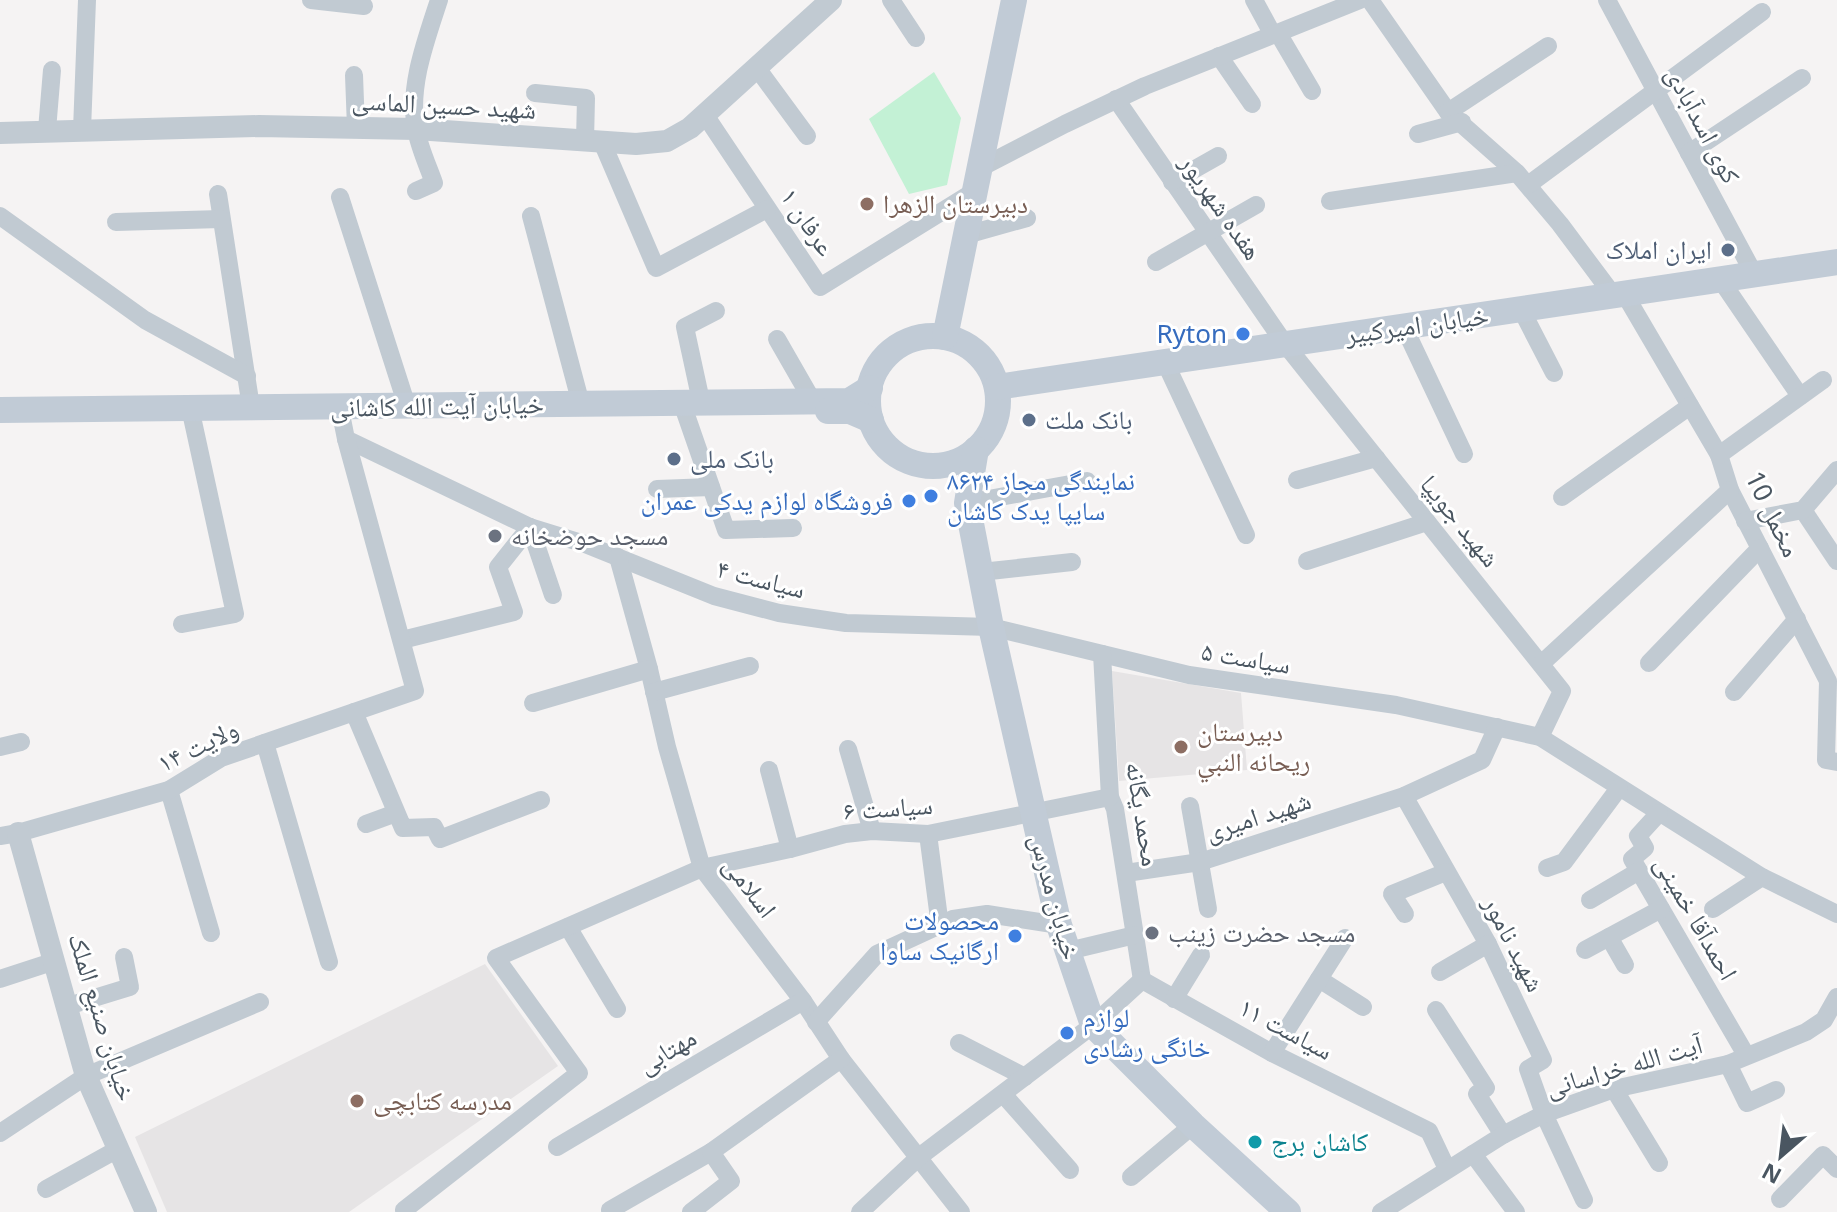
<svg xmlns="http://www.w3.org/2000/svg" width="1837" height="1212" font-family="'Noto Sans','Noto Naskh Arabic',sans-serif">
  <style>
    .education { fill: #e6e4e5 }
    .green { fill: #c3f1d5 }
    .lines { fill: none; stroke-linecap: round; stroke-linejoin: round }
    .minor { stroke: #c1cad2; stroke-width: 18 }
    .tertiary { stroke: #c1cad2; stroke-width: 22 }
    .secondary { stroke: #c1cbd6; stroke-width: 26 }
    .education-dot { fill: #8d6e63; stroke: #fff; stroke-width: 3 }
    .service-dot { fill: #5c6f8a; stroke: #fff; stroke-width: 3 }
    .shop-dot { fill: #3f7fe0; stroke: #fff; stroke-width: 3 }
    .worship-dot { fill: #6b7280; stroke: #fff; stroke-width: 3 }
    .culture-dot { fill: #0f9aa8; stroke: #fff; stroke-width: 3 }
    .labels { text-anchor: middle; stroke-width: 6; stroke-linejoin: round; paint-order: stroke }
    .street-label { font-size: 26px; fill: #4a5661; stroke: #fff }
    .education-label { font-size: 26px; fill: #785e54; stroke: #fff; text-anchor: start }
    .service-label { font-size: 26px; fill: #4e5e75; stroke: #fff; text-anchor: start }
    .shop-label { font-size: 26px; fill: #366cbe; stroke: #fff; text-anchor: end }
    .worship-label { font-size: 26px; fill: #5b616d; stroke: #fff; text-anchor: start }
    .culture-label { font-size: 26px; fill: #0d838f; stroke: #fff; text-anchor: start }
  </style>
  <rect width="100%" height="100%" fill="#f5f3f3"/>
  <g class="education">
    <polygon points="1112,671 1241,693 1247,770 1119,781"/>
    <polygon points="485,964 558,1066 349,1212 167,1212 135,1137"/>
  </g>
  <polygon class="green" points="934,72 961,118 947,185 909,194 869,119"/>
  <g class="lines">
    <g class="minor">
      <polyline points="311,0 364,6"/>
      <polyline points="891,0 916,38"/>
      <polyline points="1254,0 1273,35"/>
      <polyline points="1370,0 1448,112 1517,173 1560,224 1613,295"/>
      <polyline points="1607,0 1754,274"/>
      <polyline points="1278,33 1312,91"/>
      <polyline points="1219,56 1252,104"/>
      <polyline points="757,68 807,136"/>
      <polyline points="354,75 356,128"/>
      <polyline points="535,93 586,98 585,141"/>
      <polyline points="1116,99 1285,344 1562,691 1540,737"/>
      <polyline points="1448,112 1548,46"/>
      <polyline points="705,115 820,287 975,191"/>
      <polyline points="47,130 52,70"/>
      <polyline points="82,130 87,0"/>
      <polyline points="1418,134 1462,122"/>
      <polyline points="602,142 656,268 767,209"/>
      <polyline points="1689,153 1802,78"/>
      <polyline points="980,168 1065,124 1145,86 1360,0"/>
      <polyline points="1172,182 1218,156"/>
      <polyline points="1528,185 1762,12"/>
      <path d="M 416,191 L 434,183 C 428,166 419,147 416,129 C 408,87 426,40 439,0"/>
      <polyline points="218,194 251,407"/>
      <polyline points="340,197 407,406"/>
      <polyline points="1330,201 1517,173"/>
      <polyline points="0,216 145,320 247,376"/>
      <polyline points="531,216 581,404"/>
      <polyline points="116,222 221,219"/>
      <polyline points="966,235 1027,218"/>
      <polyline points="1156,262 1256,205"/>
      <polyline points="1720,279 1800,396"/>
      <polyline points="1624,293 1719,455 1730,490 1828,681 1826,760 1837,762"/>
      <polyline points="1521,309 1554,373"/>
      <polyline points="1404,327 1464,454"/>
      <polyline points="777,339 812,400"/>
      <polyline points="1165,362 1246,535"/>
      <polyline points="701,401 685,327 716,311"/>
      <polyline points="685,412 726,530 793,528"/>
      <polyline points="341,414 346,439 530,527 585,544 714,596 779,613 846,623 991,627 1189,675 1396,705 1540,737 1762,877 1837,914"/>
      <polyline points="1719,455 1823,380"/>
      <polyline points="1297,480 1376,458"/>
      <polyline points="657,489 711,487"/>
      <polyline points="1562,497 1690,406"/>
      <polyline points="967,503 1087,481"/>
      <polyline points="1803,510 1837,561"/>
      <polyline points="1745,521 1803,510 1837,470"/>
      <polyline points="530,527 553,595"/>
      <polyline points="618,557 649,669 667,747 702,868 803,1001 841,1059 961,1212"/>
      <polyline points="1307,561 1427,522"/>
      <polyline points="981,572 1072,562"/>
      <polyline points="182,624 235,614 192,417"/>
      <polyline points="402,640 514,612 498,567 530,527"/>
      <polyline points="1102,654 1110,797 1115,809 1142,980"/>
      <polyline points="1649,663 1760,548"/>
      <polyline points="1541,664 1730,490"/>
      <polyline points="654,692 750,666"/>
      <polyline points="1734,692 1797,619"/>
      <polyline points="533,703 649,669"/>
      <polyline points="354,712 403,828 434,827 440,839 541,800"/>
      <polyline points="265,743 329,962"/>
      <polyline points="0,747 21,742"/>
      <polyline points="848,749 872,831"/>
      <polyline points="769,770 790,849"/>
      <polyline points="169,790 211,933"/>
      <polyline points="1404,796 1488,944 1543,1060 1528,1069 1544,1114 1584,1200"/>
      <polyline points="1190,806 1208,909"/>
      <polyline points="1659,813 1638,836 1645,848 1632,859 1746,1055"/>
      <polyline points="366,824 396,813"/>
      <polyline points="928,834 940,926"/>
      <polyline points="0,836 18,833 169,790 221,758 415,691 346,439"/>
      <polyline points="1547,868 1564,862 1619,788"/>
      <polyline points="1126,873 1200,862 1404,796 1482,760 1497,727"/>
      <polyline points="1590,900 1639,871"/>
      <polyline points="1713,909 1762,877"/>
      <polyline points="1405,914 1392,894 1446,872"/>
      <polyline points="568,927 617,1009"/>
      <polyline points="1609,937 1625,965"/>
      <polyline points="1585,950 1661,909"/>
      <polyline points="1068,951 1135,935"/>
      <polyline points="1440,972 1488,944"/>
      <polyline points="0,979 55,961"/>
      <polyline points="1319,979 1363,1007"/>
      <polyline points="1142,980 1272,1053 1429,1131 1447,1169"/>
      <polyline points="1174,999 1201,955"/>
      <polyline points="68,1006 130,987 124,957"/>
      <polyline points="1436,1010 1486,1088 1477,1094 1503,1135"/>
      <polyline points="816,1022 877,954 953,919 987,914 1059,925"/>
      <polyline points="959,1043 1025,1077"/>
      <polyline points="1272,1053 1345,938"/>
      <polyline points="1728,1064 1747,1103 1776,1090"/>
      <polyline points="1614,1089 1659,1163"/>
      <polyline points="1003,1094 1070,1170"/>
      <polyline points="0,1133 86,1076 260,1002"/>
      <polyline points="557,1147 803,1001"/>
      <polyline points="1473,1154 1516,1212"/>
      <polyline points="1131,1177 1193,1125"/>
      <polyline points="46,1189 118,1149"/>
      <polyline points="1780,1199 1823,1155 1837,1169"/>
      <polyline points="404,1210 579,1073 496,958 702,868 790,849 845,834 872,831 928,834 1110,797"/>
      <polyline points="610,1210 711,1152"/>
      <polyline points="691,1212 731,1181 711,1152 841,1059"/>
      <polyline points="860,1212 919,1157 1093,1025 1142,980"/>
      <polyline points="1381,1212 1503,1135 1544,1114 1614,1089 1728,1064 1806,1032 1824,1020 1837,997"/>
    </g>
    <g class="tertiary">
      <polyline points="0,133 259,126 416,129 636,144 667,141 690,128 831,0"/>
      <polyline points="18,833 86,1076 146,1212"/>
    </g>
    <g class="secondary">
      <circle cx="933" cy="401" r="65"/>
      <polyline points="945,337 1014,0"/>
      <polyline points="997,387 1837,262"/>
      <polyline points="0,410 849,401 870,388"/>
      <polyline points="828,411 850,411 871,420"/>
      <polyline points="976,449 967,503 991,627 1059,925 1093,1025 1193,1125 1288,1212"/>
    </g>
  </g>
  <g class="education-dot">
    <circle cx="867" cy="204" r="8"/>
    <circle cx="1181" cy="747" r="8"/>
    <circle cx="357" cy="1101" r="8"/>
  </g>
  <g class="service-dot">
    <circle cx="1728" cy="250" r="8"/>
    <circle cx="1029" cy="420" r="8"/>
    <circle cx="674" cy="459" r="8"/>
  </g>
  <g class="shop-dot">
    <circle cx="1243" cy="334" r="8"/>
    <circle cx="931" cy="496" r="8"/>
    <circle cx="909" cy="501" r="8"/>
    <circle cx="1015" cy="936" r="8"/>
    <circle cx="1067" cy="1033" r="8"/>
  </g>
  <g class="worship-dot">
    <circle cx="495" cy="536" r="8"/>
    <circle cx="1152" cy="933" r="8"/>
  </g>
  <circle class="culture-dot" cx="1255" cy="1142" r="8"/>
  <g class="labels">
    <g class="street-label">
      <text transform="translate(444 105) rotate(3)" y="9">شهید حسین الماسی</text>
      <text transform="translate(1703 125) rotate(62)" y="9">کوی اسدآبادی</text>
      <text transform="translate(1221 207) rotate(55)" y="9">هفده شهریور</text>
      <text transform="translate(808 222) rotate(56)" y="9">عرفان ۱</text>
      <text transform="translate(1417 325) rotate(-8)" y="9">خیابان امیرکبیر</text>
      <text transform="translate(437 406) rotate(-1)" y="9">خیابان آیت الله کاشانی</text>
      <text transform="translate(1773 514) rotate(64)" y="9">مخمل 10</text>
      <text transform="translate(1460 521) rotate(51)" y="9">شهید جویپا</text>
      <text transform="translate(761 579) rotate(14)" y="9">سیاست ۴</text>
      <text transform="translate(1246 658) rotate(9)" y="9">سیاست ۵</text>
      <text transform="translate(198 746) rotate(-26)" y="9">ولایت ۱۴</text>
      <text transform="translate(888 808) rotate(-4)" y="9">سیاست ۶</text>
      <text transform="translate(1143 814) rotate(81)" y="9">محمد یگانه</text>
      <text transform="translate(1258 816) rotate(-18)" y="9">شهید امیری</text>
      <text transform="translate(750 887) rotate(53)" y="9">اسلامی</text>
      <text transform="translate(1055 897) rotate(75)" y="9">خیابان مدرس</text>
      <text transform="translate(1696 918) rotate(60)" y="9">احمدآقا خمینی</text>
      <text transform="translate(1514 944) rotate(63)" y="9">شهید نامور</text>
      <text transform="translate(102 1017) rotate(73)" y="9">خیابان صنیع الملک</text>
      <text transform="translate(1286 1029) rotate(28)" y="9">سیاست ۱۱</text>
      <text transform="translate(667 1051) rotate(-31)" y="9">مهتابی</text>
      <text transform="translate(1624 1066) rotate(-16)" y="9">آیت الله خراسانی</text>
    </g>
    <g class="education-label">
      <text x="883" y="213">دبیرستان الزهرا</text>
      <text x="1197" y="741">دبيرستان<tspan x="1197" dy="30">ريحانه النبي</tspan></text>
      <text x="373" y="1110">مدرسه کتابچی</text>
    </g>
    <g class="service-label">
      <text x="1712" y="259" text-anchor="end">ایران املاک</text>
      <text x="1045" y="429">بانک ملت</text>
      <text x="690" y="468">بانک ملی</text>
    </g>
    <g class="shop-label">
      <text x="1227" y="343">Ryton</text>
      <text x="947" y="490" text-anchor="start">نمایندگی مجاز ۸۶۲۴<tspan x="947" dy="30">سایپا یدک کاشان</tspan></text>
      <text x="893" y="510">فروشگاه لوازم یدکی عمران</text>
      <text x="999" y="930">محصولات<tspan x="999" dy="30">ارگانیک ساوا</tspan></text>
      <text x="1083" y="1027" text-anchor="start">لوازم<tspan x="1083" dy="30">خانگی رشادی</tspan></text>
    </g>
    <g class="worship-label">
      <text x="511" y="545">مسجد حوضخانه</text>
      <text x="1168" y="942">مسجد حضرت زینب</text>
    </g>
    <g class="culture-label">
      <text x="1271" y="1151">کاشان برج</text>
    </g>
  </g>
  <g transform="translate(1781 1156) rotate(208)" stroke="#ffffff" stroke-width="6" paint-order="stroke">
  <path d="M0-6L14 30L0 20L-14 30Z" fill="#4a5661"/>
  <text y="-12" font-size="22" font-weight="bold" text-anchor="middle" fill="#4a5661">N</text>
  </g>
</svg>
